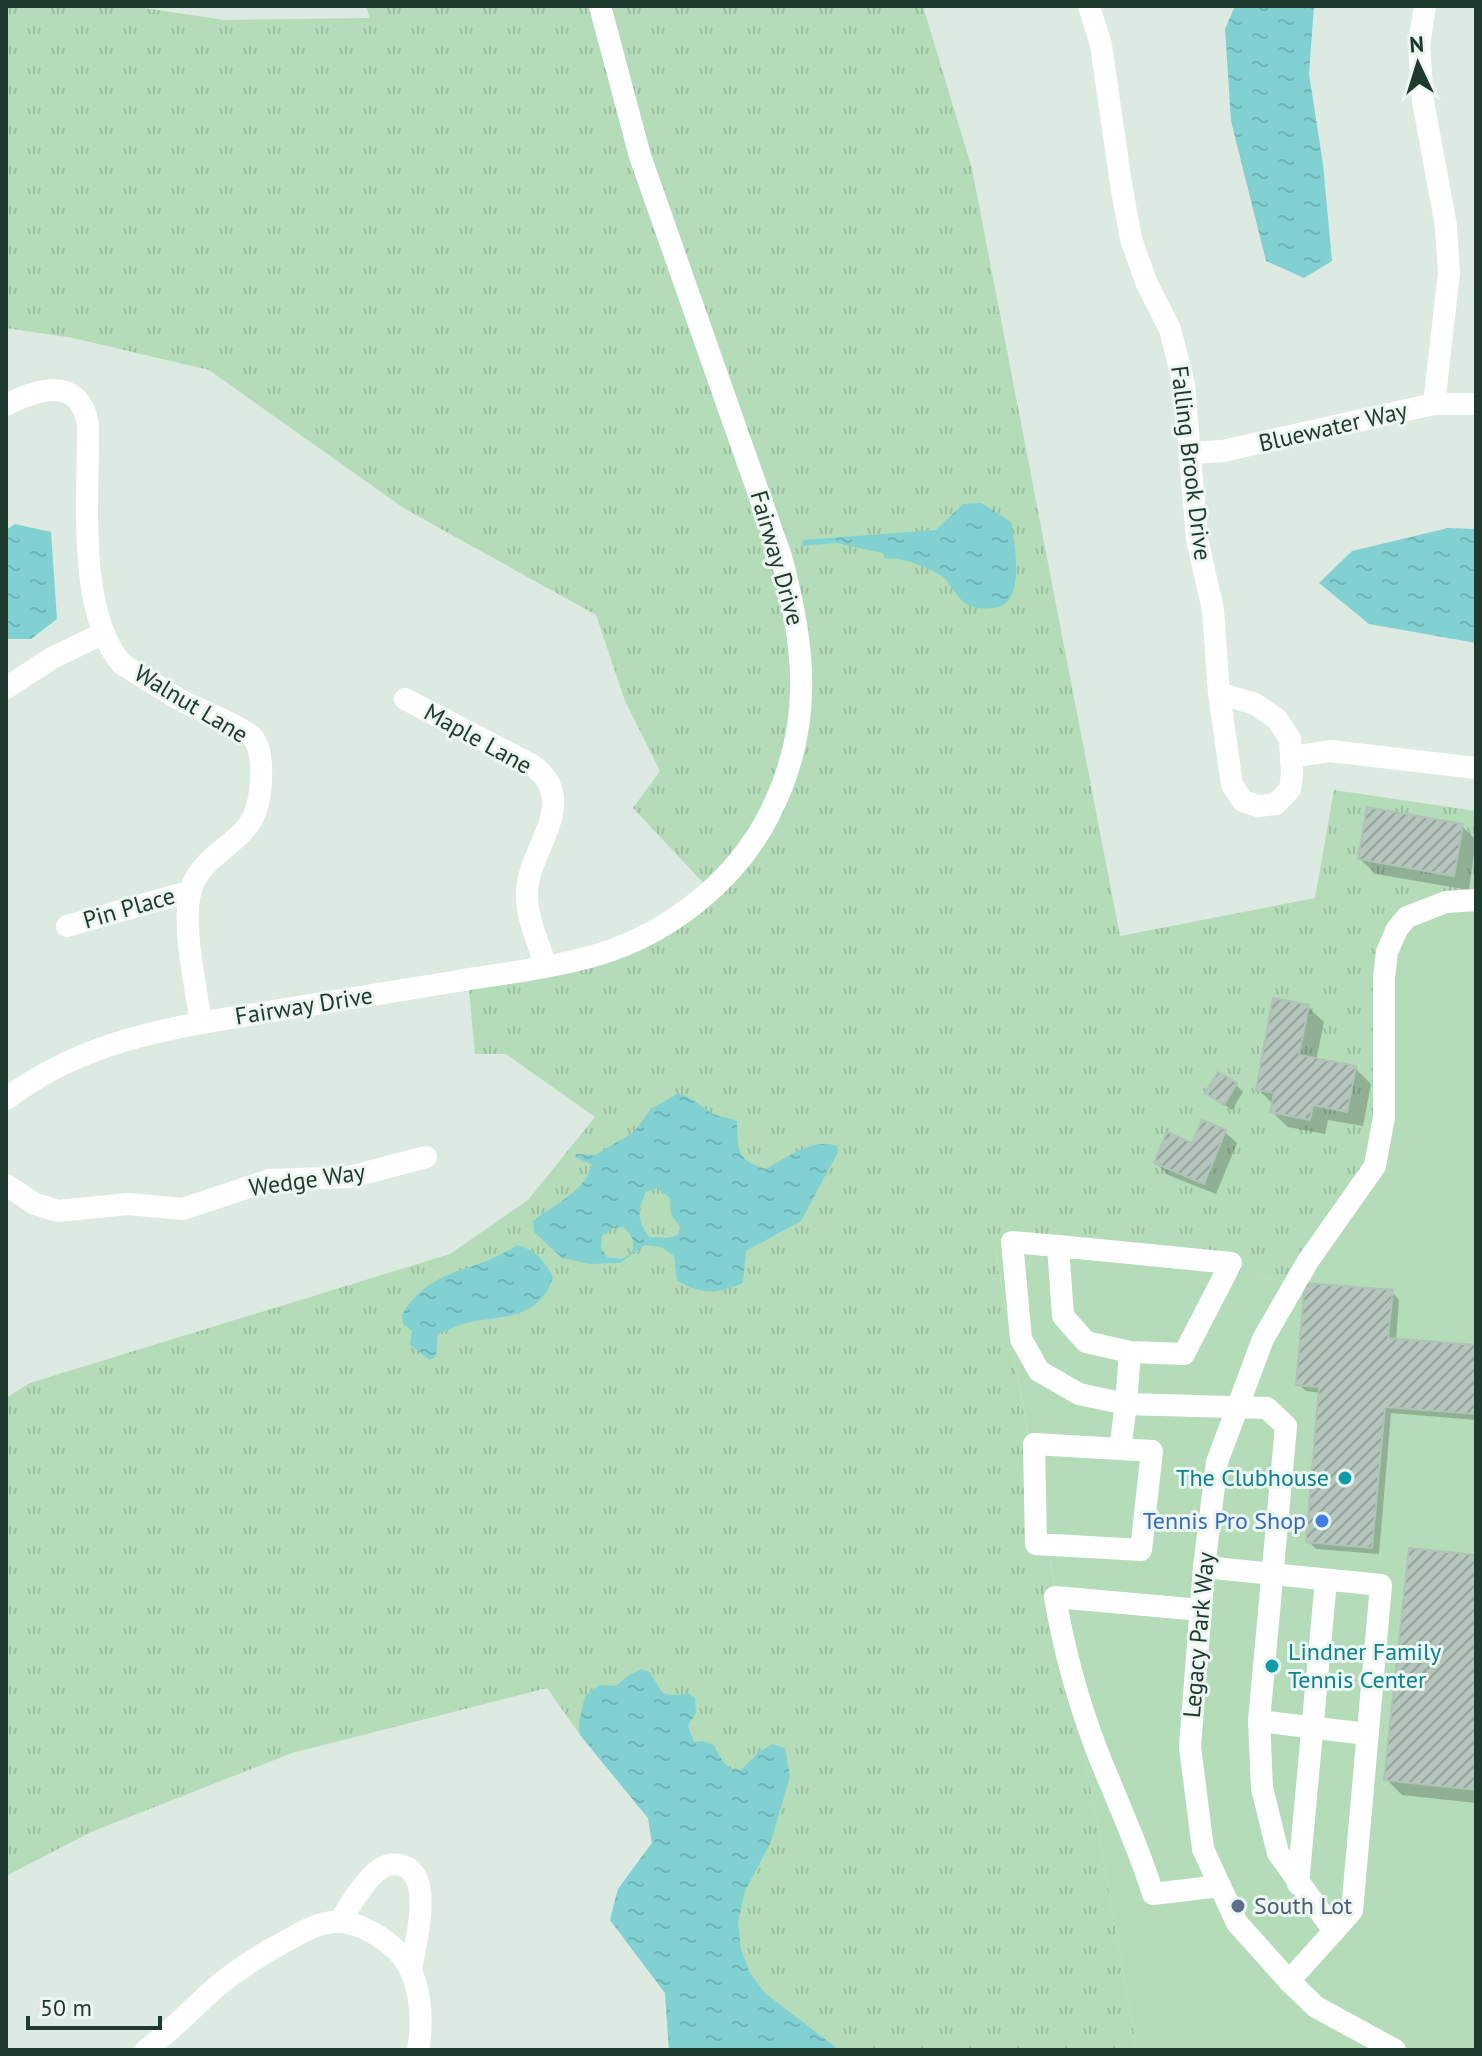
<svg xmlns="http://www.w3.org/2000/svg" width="1482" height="2056" font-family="'PT Sans',sans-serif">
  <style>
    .grass { fill: url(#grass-tufts) }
    .green { fill: #b4dcb9 }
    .water { fill: url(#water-ripples); fill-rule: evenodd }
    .shadow { fill: #0003 }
    .building { fill: url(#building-hatch); stroke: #afc3b8; stroke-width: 2 }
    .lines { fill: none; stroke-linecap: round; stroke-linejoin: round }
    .minor { stroke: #fff; stroke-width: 22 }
    .culture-dot { fill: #0f9aa8; stroke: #edf6f0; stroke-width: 3 }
    .shop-dot { fill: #3f7fe0; stroke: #edf6f0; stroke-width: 3 }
    .service-dot { fill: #5c6f8a; stroke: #edf6f0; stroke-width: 3 }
    .labels { text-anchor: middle; stroke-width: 6; stroke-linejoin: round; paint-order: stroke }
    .street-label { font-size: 24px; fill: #1e392e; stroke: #edf6f0 }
    .culture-label { font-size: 24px; fill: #0d838f; stroke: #edf6f0; text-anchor: end }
    .shop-label { font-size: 24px; fill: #366cbe; stroke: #edf6f0; text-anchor: end }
    .service-label { font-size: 24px; fill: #4e5e75; stroke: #edf6f0; text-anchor: start }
  </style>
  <defs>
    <pattern id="grass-tufts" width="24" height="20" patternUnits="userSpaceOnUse" patternTransform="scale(2)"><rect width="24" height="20" fill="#b4dcb9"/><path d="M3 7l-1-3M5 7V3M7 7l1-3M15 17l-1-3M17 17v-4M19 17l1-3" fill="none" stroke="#9abe9f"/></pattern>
    <pattern id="water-ripples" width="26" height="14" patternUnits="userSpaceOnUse" patternTransform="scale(2)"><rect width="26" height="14" fill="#81d1d2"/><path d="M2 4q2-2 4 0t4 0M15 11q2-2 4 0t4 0" fill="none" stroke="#6fb4b5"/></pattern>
    <pattern id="building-hatch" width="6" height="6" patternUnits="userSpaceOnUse" patternTransform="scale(2)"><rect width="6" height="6" fill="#b5c7bd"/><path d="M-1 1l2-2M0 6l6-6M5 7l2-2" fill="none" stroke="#93a39a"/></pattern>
  </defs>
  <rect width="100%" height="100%" fill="#ddeae2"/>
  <polygon class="grass" points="6,6 131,6 224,20 370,18 366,6 923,6 972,169 1120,936 1315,898 1334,790 1476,811 1476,900 1375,1166 1296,1282 995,1249 1137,2050 669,2050 665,1993 610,1920 618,1889 652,1843 648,1818 580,1735 547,1688 292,1753 91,1832 6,1876 6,1398 30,1383 450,1254 528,1200 595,1117 506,1054 475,1054 468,979 581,959 710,890 633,808 660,771 625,701 596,615 405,509 209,370 73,338 6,328"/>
  <polygon class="green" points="1476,900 1476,2050 1137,2050 995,1248 1296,1282 1375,1166 1387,952 1407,917"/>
  <g class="water">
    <polygon points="1235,6 1314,6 1309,74 1323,164 1332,261 1304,278 1266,261 1231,121 1225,29"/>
    <path d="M 981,503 L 1011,522 C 1015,546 1027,607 992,608 C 984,609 975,609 968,605 C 957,599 952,585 943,577 C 933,569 897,555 885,559 L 883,553 L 836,543 L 802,546 L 803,540 L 936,530 L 963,504 Z"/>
    <polygon points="15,524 51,532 57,619 31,639 6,639 6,530"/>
    <polygon points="1448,528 1476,529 1476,643 1369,624 1319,583 1352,551"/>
    <path d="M 679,1093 C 696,1099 705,1111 716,1115 C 724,1118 729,1117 737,1121 C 738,1149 735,1160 766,1169 C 786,1158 814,1137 837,1146 L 838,1152 L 801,1221 L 746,1251 L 743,1283 C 715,1294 704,1295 677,1281 L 674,1256 L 661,1247 L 645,1245 L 620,1263 L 590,1264 L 562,1258 L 534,1232 L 533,1221 C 553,1205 588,1190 591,1164 L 574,1157 L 577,1154 L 595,1155 L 634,1132 L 651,1109 ZM 657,1188 L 670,1198 L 671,1214 L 680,1227 L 678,1235 L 667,1238 L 649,1237 C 637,1220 637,1211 646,1192 ZM 623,1227 C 632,1235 636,1242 631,1254 L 621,1259 L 607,1257 L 601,1248 L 602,1236 L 613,1228 Z"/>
    <path d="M 517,1245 C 536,1250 544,1260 553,1277 C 541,1316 509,1316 475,1321 C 462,1323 449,1330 438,1334 L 436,1356 L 430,1360 L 410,1345 L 412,1331 L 403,1324 L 402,1315 C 430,1266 474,1274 517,1245 Z"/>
    <path d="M 641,1669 L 649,1672 C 667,1696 656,1696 689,1694 L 695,1698 L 696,1712 L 688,1726 L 694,1742 L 703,1741 L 714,1745 C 721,1758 724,1769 741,1770 L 759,1752 L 772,1744 L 785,1748 L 790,1776 L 771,1842 L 745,1891 L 738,1923 L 741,1950 L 750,1973 L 765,1993 L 839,2050 L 669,2050 L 665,1993 L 610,1920 L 618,1889 L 652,1843 L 648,1818 L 580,1735 L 579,1722 L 585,1696 L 600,1685 L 616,1686 L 629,1675 Z"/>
  </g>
  <g class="shadow">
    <polygon points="1462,826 1476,840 1469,890 1376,874 1360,859"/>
    <polygon points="1308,1007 1324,1022 1316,1061 1355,1068 1371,1084 1363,1126 1328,1120 1325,1134 1288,1127 1272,1112 1274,1105 1258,1089"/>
    <polygon points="1236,1085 1243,1092 1232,1110 1208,1093"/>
    <polygon points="1225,1132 1237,1143 1216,1194 1168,1175 1156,1163"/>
    <polygon points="1392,1292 1399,1300 1396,1341 1476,1347 1476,1420 1391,1413 1379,1554 1316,1549 1308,1541 1321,1393 1306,1391 1298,1384"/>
    <polygon points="1476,1557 1476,1803 1402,1795 1386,1779"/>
  </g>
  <g class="building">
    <polygon points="1367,807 1463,824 1454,876 1358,859"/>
    <polygon points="1273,998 1309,1005 1299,1055 1356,1066 1347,1112 1313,1105 1310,1120 1270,1112 1274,1093 1256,1090"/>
    <polygon points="1218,1072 1237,1083 1224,1105 1205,1093"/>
    <polygon points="1202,1120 1226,1130 1204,1184 1154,1163 1167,1132 1192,1143"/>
    <polygon points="1305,1283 1393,1290 1388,1338 1476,1345 1476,1414 1385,1407 1372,1548 1306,1542 1319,1387 1296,1385"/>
    <polygon points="1409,1548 1476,1555 1476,1790 1384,1780"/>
  </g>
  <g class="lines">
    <g class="minor">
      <polyline points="1089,6 1101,45 1121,184 1131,239 1147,284 1170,329 1184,384 1197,539 1213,610 1219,693 1232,785 1243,801 1258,806 1276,804 1290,789 1292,774 1290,739 1277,719 1255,704 1219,693"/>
      <polyline points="1425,6 1419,45 1423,101 1446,226 1449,273 1434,404"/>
      <path d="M 6,405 C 38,389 79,375 88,424 C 89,491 76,612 122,664 C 141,676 160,688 179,699 C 196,709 245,727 254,739 C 260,748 261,759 261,768 C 262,787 259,812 247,827 C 228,850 201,859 191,889 C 181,924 196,987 201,1023"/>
      <polyline points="1191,453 1223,451 1434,404 1476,404"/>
      <polyline points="6,688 52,658 104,633"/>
      <path d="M 405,699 L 532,765 C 582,801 528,849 527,892 C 526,917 538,942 546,966"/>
      <polyline points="1291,757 1330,751 1476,768"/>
      <polyline points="67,926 191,891"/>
      <path d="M 6,1099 C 87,1038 175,1027 273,1011 C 334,1001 396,991 458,981 C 505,973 554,968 600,954 C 671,932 736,880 769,815 C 814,727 806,649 781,557 L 640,156 L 600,6"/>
      <polyline points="6,1185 35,1204 58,1211 128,1204 183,1209 270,1180 350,1177 426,1157"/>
      <polyline points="1058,1246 1012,1242 1021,1339 1039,1371 1079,1394 1126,1404 1120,1449 1152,1451 1141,1550 1036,1544 1034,1444 1120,1449"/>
      <polyline points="1130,1352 1086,1342 1063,1316 1058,1246 1231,1263 1184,1354 1130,1352 1126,1404 1267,1408 1286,1426 1259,1721 1262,1788 1278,1853 1334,1931"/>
      <polyline points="1204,1567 1381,1585 1352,1911 1289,1981"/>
      <path d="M 1201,1610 L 1055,1597 C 1064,1650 1078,1701 1097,1751 C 1116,1799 1138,1845 1153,1894 L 1220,1886"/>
      <polyline points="1259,1721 1367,1734"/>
      <polyline points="1298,1884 1326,1580"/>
      <path d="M 339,1922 C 350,1906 361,1885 376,1872 C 384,1865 393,1862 404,1866 C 434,1878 415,1944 411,1970"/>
      <path d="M 146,2050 C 171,2031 192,2009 215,1988 C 237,1970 261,1954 286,1941 C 301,1933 315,1924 332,1922 C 353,1920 377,1933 393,1947 C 421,1971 424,2016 418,2050"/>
      <polyline points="1395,2050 1316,2007 1289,1981 1237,1923 1203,1849 1190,1747 1204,1567 1217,1462 1263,1339 1308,1261 1375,1166 1384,1117 1384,978 1387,952 1397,929 1407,917 1446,902 1476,900"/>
    </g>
  </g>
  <g class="culture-dot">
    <circle cx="1345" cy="1478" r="8"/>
    <circle cx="1272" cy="1666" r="8"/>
  </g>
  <circle class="shop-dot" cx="1322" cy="1521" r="8"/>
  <circle class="service-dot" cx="1238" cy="1906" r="8"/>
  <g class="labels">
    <g class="street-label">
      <text transform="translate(1333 427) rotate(-13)" y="8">Bluewater Way</text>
      <text transform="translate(1191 463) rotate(83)" y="8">Falling Brook Drive</text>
      <text transform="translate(777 558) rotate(74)" y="8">Fairway Drive</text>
      <text transform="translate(191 704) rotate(31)" y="8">Walnut Lane</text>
      <text transform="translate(478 739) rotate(29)" y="8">Maple Lane</text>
      <text transform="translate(129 908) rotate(-16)" y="8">Pin Place</text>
      <text transform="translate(304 1006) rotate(-9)" y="8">Fairway Drive</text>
      <text transform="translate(307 1180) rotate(-8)" y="8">Wedge Way</text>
      <text transform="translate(1199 1635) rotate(-85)" y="8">Legacy Park Way</text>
    </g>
    <g class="culture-label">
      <text x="1329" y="1486">The Clubhouse</text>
      <text x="1288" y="1660" text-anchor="start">Lindner Family<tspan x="1288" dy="28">Tennis Center</tspan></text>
    </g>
    <g class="shop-label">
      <text x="1306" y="1529">Tennis Pro Shop</text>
    </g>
    <g class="service-label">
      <text x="1254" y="1914">South Lot</text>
    </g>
  </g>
  <rect width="1482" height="2056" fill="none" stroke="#1e392e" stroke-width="16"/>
  <g transform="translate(1418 64) rotate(356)" stroke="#edf6f0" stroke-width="6" paint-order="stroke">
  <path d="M0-6L14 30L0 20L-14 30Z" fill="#1e392e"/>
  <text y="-12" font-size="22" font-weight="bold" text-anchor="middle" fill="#1e392e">N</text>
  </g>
  <path d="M28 2016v12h132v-12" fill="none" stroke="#1e392e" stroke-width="4"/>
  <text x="40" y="2016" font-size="24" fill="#1e392e" stroke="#edf6f0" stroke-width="6" paint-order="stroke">50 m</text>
</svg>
